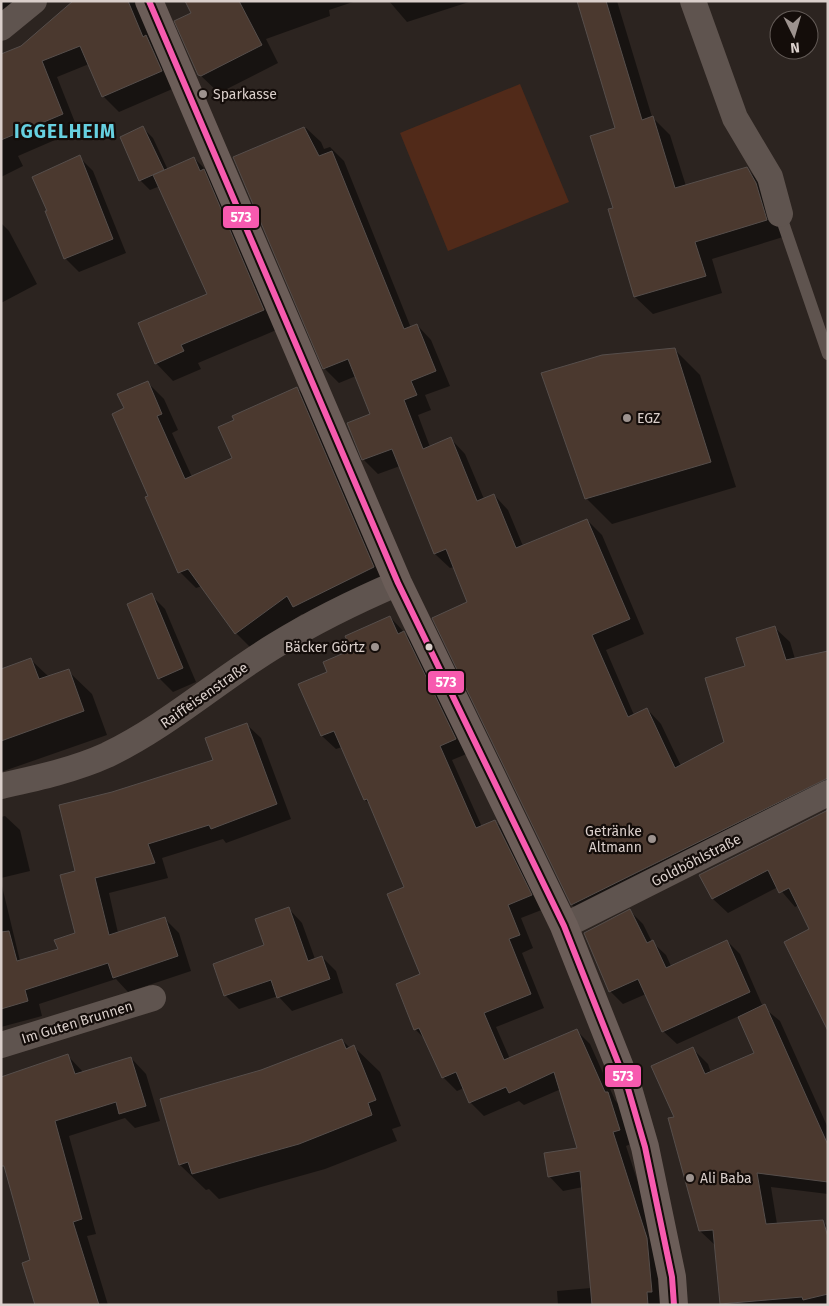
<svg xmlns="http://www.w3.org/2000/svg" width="829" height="1306" font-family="'Fira Sans',sans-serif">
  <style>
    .pitch { fill: #512a19 }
    .shadow { fill: #0007 }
    .building { fill: #4b392f; stroke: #564e4b }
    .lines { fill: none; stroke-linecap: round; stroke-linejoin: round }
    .service { stroke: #5f544f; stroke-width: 12 }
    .minor { stroke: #5f544f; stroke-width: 26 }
    .secondary { stroke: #6b5d58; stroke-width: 28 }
    .bus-1-casing { stroke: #140d0a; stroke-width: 10 }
    .bus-1 { stroke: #f75aaf; stroke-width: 6 }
    .poi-dot { fill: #9d938f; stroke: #140d0a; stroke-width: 2 }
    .bus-dot { fill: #dacfcb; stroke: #140d0a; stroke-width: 2 }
    .labels { text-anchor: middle; stroke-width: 4.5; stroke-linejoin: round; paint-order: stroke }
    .poi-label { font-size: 14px; fill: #dacfcb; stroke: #140d0a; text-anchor: start }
    .street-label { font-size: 14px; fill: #dacfcb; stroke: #140d0a }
    .district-label { font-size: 19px; font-weight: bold; letter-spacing: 1px; fill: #66d0e0; stroke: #140d0a }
    .line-badge { stroke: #140d0a; stroke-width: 2 }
    .badge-label { font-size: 14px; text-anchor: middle; font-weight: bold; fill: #fff }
  </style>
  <rect width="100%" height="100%" fill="#2c2420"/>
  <polygon class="pitch" points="520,84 569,202 448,251 400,133"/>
  <g class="shadow">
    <polygon points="1,1 22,1 1,15"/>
    <polygon points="75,1 136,1 177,87 119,112 103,96 89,64 57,77 78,130 18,156 23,166 1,177 1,56 22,47"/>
    <polygon points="187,1 356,1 329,10 330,16 266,39 278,63 219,93 199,74 193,13"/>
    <polygon points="389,1 472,1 407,22"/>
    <polygon points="578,1 617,1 652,117 670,135 686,186 746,168 764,186 783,237 712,259 722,293 653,314 635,297 614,208 617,129"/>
    <polygon points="143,128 153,138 168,170 194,158 212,176 281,328 198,363 201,369 173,381 156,363 209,295 160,186 150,190 140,180"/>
    <polygon points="306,128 321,142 324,149 330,147 344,161 411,328 417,325 431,340 450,386 425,395 431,410 418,415 430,447 451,439 465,454 484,499 494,495 508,510 523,546 587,520 602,535 644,634 606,650 634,715 647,709 661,724 681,766 726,743 746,667 775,628 790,642 795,659 828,653 828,798 587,919 572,905 434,619 468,603 454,567 450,568 435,554 400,466 378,474 364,460 348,424 371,415 356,376 339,383 324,368 234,158"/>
    <polygon points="79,157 93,171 126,253 79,272 65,258"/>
    <polygon points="1,223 9,231 37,284 1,303"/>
    <polygon points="674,349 700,375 736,487 612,524 586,498"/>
    <polygon points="147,382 164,399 178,430 172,433 192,477 234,459 236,420 297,388 313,405 390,584 311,623 302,614 252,649 236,633 202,586 196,588 180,572 150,496 126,409"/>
    <polygon points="151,595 165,609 196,682 173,692 159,678"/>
    <polygon points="390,617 417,646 469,753 452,760 482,827 495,821 509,835 544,909 521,918 533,948 522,953 544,1008 496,1027 510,1059 577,1031 590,1044 615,1100 621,1107 633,1143 626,1146 661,1253 665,1305 558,1305 557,1291 591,1288 583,1187 563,1191 550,1177 545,1154 579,1149 561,1089 524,1105 519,1101 484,1116 470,1102 464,1088 457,1091 443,1077 426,1040 415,1029 422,975 406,888 372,806 365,800 342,747 336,749 322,736 300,685 329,672"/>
    <polygon points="31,660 49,677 68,671 92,694 107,735 1,772 1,670"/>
    <polygon points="246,724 261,738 291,819 226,843 223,839 162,858 168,878 109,893 118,933 164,918 179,933 191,971 128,992 116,979 39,1004 42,1016 1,1027 1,882 20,961 59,950 77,934 77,872 113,793 214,761"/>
    <polygon points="828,811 811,930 799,905 795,907 778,887 728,913 713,899 701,875"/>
    <polygon points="5,816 20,830 30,871 1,878 1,817"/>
    <polygon points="289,909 302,923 315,959 322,957 336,971 343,993 292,1011 278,996 239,1009 225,995 266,946"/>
    <polygon points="630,911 643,924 652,942 666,955 671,966 727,941 740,954 763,1007 780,1021 828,1128 828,1194 771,1187 777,1224 823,1222 828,1227 828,1305 721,1305 716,1246 700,1231 693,1049 708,1064 711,1073 755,1054 739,1016 677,1044 663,1031 646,994 623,1004 610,991"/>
    <polygon points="342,1040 350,1048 354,1047 380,1072 401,1126 392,1129 397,1141 325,1169 219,1199 209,1189 206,1190 180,1165 162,1100 261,1071"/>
    <polygon points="68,1056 84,1073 131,1058 146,1074 160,1121 135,1128 125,1118 69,1136 96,1234 87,1236 108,1305 38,1305 31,1261 1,1153"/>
  </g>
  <g class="building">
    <polygon points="73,1 128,1 143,37 146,35 162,71 102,97 80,46 42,61 63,114 1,140 1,54 21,46"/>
    <polygon points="185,1 239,1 262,45 201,76 198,75 174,21 191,13"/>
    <polygon points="577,1 606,1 642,120 653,116 675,188 747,167 756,183 767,220 695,242 706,276 634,297 608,209 613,208 590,136 615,128"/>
    <polygon points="143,126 164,170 139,181 120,137"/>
    <polygon points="304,127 319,156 332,151 404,329 417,324 436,371 411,381 417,395 404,400 423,449 451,437 477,501 494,494 516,548 587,519 630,619 592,635 628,717 647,708 675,768 724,742 705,678 745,666 736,638 775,626 786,660 828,651 828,778 571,905 432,618 467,602 446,549 434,554 392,449 362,460 347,423 370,414 348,359 323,369 233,157"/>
    <polygon points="80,155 113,239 64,259 45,211 47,211 32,177"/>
    <polygon points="194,157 200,171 204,169 264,310 181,345 184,351 155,364 138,323 207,294 153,175"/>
    <polygon points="675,348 711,462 585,499 541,373 602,355"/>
    <polygon points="148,381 162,414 157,416 185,479 232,458 218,427 234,420 232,416 297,387 374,567 293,607 287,596 235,634 188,569 178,573 145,497 148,496 112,414 124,408 117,394"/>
    <polygon points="152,593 183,668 158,679 127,604"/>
    <polygon points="390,616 398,634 404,631 456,739 440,746 476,828 495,820 532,895 508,905 520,935 509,939 531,994 484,1013 504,1060 577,1029 605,1092 608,1092 620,1130 613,1132 647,1238 652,1292 647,1292 648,1305 592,1305 580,1171 548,1177 544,1153 577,1148 554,1072 509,1093 506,1087 469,1103 456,1072 442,1078 419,1028 414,1030 396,984 420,974 387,894 404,887 367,799 364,800 334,731 321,736 298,684 327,672 323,662 351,650 345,636"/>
    <polygon points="31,658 39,679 69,669 84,711 1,741 1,669"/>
    <polygon points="247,723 277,804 211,829 209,825 148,844 155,863 95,878 109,935 165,917 178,956 113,978 108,963 25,990 28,1001 1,1009 1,932 9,931 17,961 58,949 54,940 75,933 60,875 75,871 59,805 112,792 213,760 205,738"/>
    <polygon points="828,810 828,1031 784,942 809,929 789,888 779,893 768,870 712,899 699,875"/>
    <polygon points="289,907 308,961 322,956 330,979 277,998 271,980 224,996 213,964 264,945 255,919"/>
    <polygon points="630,909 647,943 653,940 666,968 727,940 750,992 662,1032 638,979 609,992 584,933"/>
    <polygon points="765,1004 828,1145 828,1182 757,1173 766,1224 823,1220 828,1237 828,1294 803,1300 802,1297 720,1304 713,1230 699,1231 668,1118 674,1117 651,1066 693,1047 705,1074 754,1053 738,1017"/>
    <polygon points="342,1039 346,1049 354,1045 376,1100 368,1103 372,1115 299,1144 192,1174 188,1162 179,1165 160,1099 261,1070"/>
    <polygon points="68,1054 75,1074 131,1057 146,1106 119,1114 116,1102 55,1121 82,1219 73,1222 99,1305 35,1305 22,1263 30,1260 4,1166 1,1166 1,1077"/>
  </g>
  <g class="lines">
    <polyline class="service" points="780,214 828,354"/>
    <g class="minor">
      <polyline points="693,1 735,118 770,177 780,214"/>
      <polyline points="1,28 34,1"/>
      <path d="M 1,786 C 37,778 74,770 107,755 C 169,725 218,680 276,645 C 315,621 356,601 398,583"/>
      <polyline points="564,926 828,793"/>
      <polyline points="1,1045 153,998"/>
    </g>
    <polyline class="secondary" points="149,1 398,583 564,926 627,1085 645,1147 672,1277 674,1305"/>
    <g class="bus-1-casing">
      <polyline id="bus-1" points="149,1 398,583 564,926 627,1085 645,1147 672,1277 674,1305"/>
    </g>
    <use href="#bus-1" class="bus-1"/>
  </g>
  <g class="poi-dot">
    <circle cx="203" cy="94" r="5"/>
    <circle cx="627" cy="418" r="5"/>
    <circle cx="375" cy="647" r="5"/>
    <circle cx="652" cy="839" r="5"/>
    <circle cx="690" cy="1178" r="5"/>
  </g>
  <circle class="bus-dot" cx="429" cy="647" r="4.5"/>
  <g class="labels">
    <g class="poi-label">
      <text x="213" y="99">Sparkasse</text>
      <text x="637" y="423">EGZ</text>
      <text x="365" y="652" text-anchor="end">Bäcker Görtz</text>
      <text x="642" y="836" text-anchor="end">Getränke<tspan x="642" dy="16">Altmann</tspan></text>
      <text x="700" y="1183">Ali Baba</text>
    </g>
    <g class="street-label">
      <text transform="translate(204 695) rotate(-35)" y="5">Raiffeisenstraße</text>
      <text transform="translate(696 860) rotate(-27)" y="5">Goldböhlstraße</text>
      <text transform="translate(77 1022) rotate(-17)" y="5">Im Guten Brunnen</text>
    </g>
    <g class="district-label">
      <text x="65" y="138">IGGELHEIM</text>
    </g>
  </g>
  <g class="line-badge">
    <rect x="222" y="205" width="38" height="24" rx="5" fill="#f75aaf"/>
    <rect x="427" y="670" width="38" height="24" rx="5" fill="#f75aaf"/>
    <rect x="604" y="1064" width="38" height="24" rx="5" fill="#f75aaf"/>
  </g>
  <g class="badge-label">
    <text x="241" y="222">573</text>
    <text x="446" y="687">573</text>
    <text x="623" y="1081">573</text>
  </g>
  <rect width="829" height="1306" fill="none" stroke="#dacfcb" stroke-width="5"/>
  <g transform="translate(794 35) rotate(175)"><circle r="24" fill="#140d0a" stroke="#635b57"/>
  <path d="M0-4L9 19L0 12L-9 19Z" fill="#9d938f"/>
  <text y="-8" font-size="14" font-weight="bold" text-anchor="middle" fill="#dacfcb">N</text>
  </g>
</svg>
